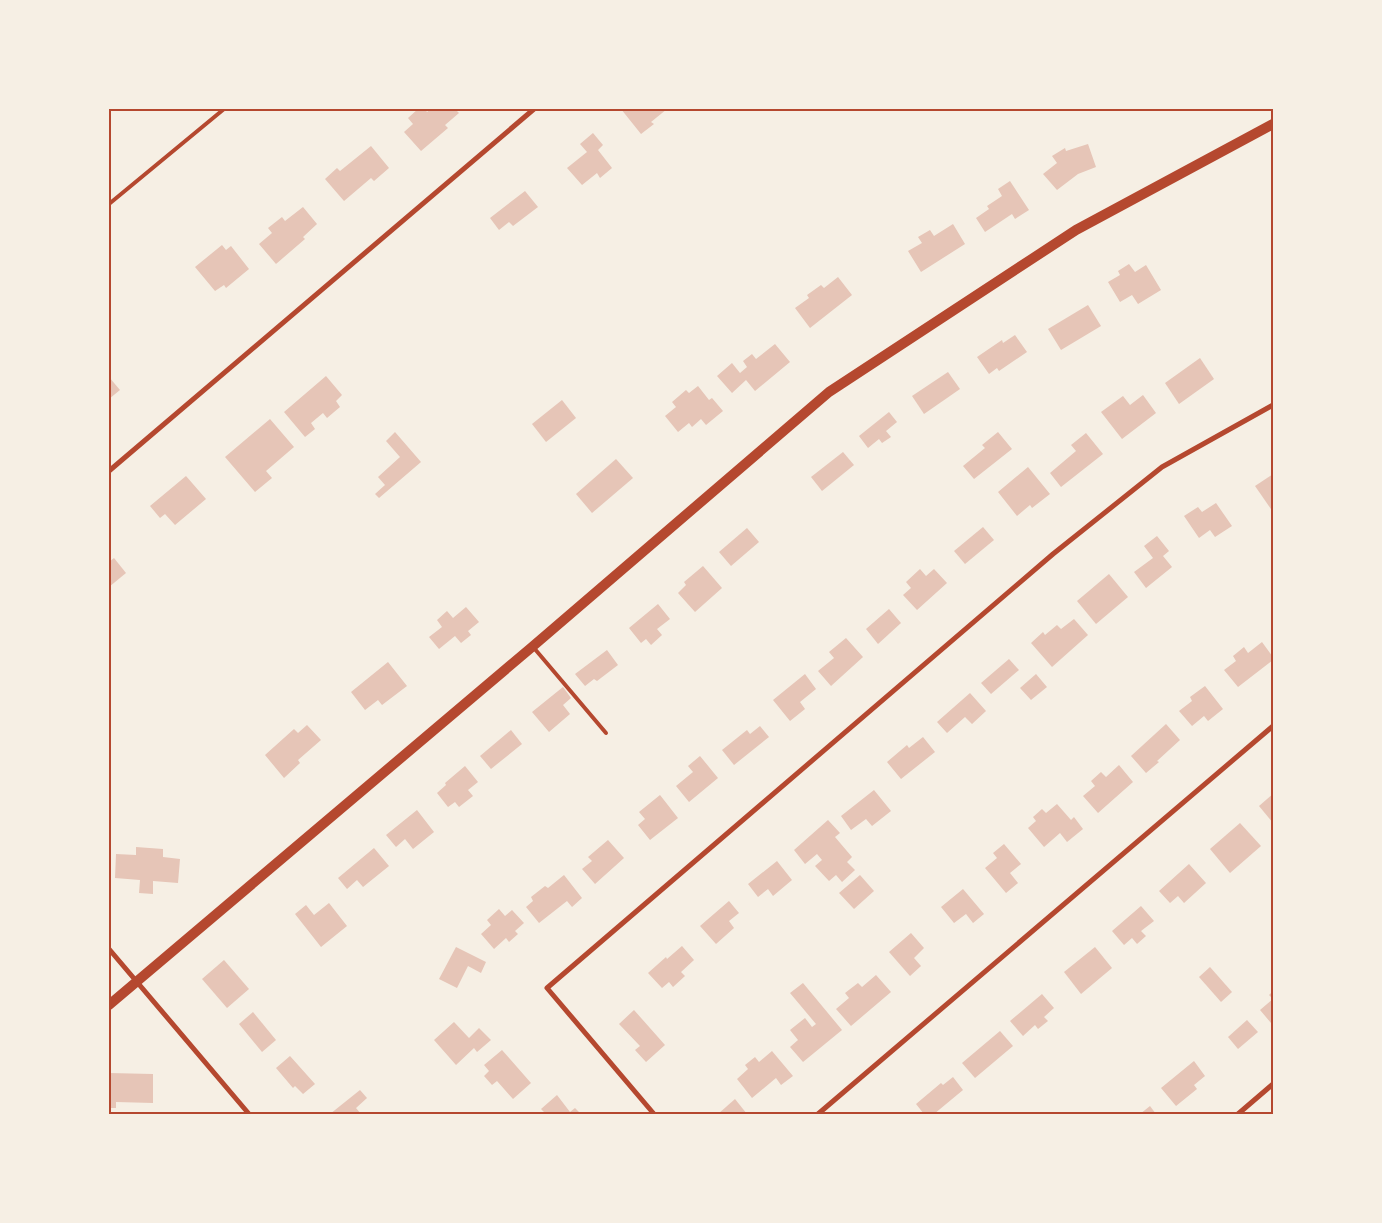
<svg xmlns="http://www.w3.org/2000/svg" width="1382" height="1223" font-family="Arial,sans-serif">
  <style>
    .building { fill: #e6c5b7 }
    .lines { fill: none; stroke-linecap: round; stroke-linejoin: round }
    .service { stroke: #b5482f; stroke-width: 4 }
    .minor { stroke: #b5482f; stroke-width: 5 }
    .secondary { stroke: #b5482f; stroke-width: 10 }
    .neatline { fill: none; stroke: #b5482f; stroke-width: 2 }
  </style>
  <rect width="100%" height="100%" fill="#f6efe4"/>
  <g class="building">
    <polygon points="418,109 425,109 427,112 431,109 455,109 459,113 445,125 448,128 421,151 404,132 413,124 408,118"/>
    <polygon points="621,109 667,109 651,122 654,124 641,134"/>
    <polygon points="593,133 603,145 598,150 612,168 600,178 597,173 582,185 567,168 587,152 580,144"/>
    <polygon points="1088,144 1096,167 1078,174 1057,190 1043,174 1057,163 1052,156 1065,148 1066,151"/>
    <polygon points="371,146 389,168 374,181 371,178 344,201 325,179 337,168 340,171"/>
    <polygon points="1010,181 1029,210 1015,219 1012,214 985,232 976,218 989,209 987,206 1002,196 998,189"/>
    <polygon points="525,191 538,207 513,226 509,222 499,230 490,218"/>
    <polygon points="303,207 317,224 303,237 305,239 276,264 259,244 272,233 268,228 282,217 285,221"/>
    <polygon points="953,224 965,244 921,272 908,251 922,243 918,237 930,230 934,236"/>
    <polygon points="222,245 226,250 231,246 249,269 226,288 224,285 215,291 195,267"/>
    <polygon points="1129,264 1135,272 1146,265 1161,290 1138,304 1132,295 1120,302 1108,282 1120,275 1118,271"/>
    <polygon points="838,277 852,295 810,328 795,308 809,298 807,295 821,285 824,288"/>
    <polygon points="1088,305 1101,326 1061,350 1048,329"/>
    <polygon points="1015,335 1027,352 999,371 997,368 989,374 977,357 1002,340 1003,343"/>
    <polygon points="775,344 790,362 755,391 746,380 732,393 717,376 732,363 740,373 747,367 743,361 752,354 756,359"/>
    <polygon points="1200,358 1214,379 1179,404 1165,383"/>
    <polygon points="948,372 960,389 924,414 912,396"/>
    <polygon points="326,376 342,395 336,401 340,407 327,418 323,413 311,423 315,429 305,437 284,412"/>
    <polygon points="109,377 120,390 109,399"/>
    <polygon points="698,386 709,400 712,398 723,411 706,425 701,419 692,427 689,423 678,432 665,416 676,407 672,402 686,390 689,393"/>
    <polygon points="1143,395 1156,413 1122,439 1101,412 1123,396 1130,405"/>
    <polygon points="562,400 576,418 546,442 532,424"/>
    <polygon points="889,412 897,422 886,431 891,437 882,443 879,439 868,448 859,436"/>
    <polygon points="270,419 294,447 266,471 272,478 255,492 225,457"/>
    <polygon points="395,432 421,462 379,498 375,494 385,485 378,477 400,457 386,441"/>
    <polygon points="998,432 1012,449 974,479 963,466 985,448 982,445"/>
    <polygon points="1086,433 1103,454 1061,487 1050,473 1076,451 1071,445"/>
    <polygon points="843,452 854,465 822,491 811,477"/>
    <polygon points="616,459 633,478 592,513 576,494"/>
    <polygon points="1028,467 1050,494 1032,508 1030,505 1017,516 998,492"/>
    <polygon points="1273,474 1273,512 1255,486"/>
    <polygon points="186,476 206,499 175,525 165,514 160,518 150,506"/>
    <polygon points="1216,503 1232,526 1215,537 1210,530 1199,538 1184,516 1198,507 1202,512"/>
    <polygon points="983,527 994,540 965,564 954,551"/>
    <polygon points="747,528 759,542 731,566 719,552"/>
    <polygon points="1157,536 1169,551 1163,556 1172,567 1146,588 1134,572 1153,558 1144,546"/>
    <polygon points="114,558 126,573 109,587 109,562"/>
    <polygon points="703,566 722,588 695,612 678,593 686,585 684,582"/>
    <polygon points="920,569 926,576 934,569 947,583 917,610 903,595 911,588 906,582"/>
    <polygon points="1109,574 1128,597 1096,624 1077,601"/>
    <polygon points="658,604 670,619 657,629 662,635 651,645 646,639 641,643 629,628"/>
    <polygon points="466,607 479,622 468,631 471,635 461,643 455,636 439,649 429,637 442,627 437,620 447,611 453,618"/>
    <polygon points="889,609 901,623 878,644 866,629"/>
    <polygon points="1074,619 1088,635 1052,667 1031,643 1043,632 1045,635 1057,625 1061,629"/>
    <polygon points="846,638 863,657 831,686 818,671 834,658 829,652"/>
    <polygon points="1262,642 1273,657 1273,660 1238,687 1224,670 1236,661 1233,656 1244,647 1248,653"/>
    <polygon points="607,650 618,665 597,681 594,679 585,686 575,674"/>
    <polygon points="1009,659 1019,670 991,694 981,683"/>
    <polygon points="388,662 407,686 382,705 378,700 365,710 351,692"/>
    <polygon points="805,674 816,689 800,702 805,709 790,721 773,700"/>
    <polygon points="1036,674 1047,687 1031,700 1020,688"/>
    <polygon points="1205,686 1223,709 1208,721 1204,716 1192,726 1179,711 1192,701 1190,697"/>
    <polygon points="563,687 571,698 563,705 570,714 549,732 532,712"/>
    <polygon points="970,693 986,711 972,724 965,717 947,733 937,722"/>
    <polygon points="1166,724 1180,740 1157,761 1159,762 1146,773 1131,756"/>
    <polygon points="307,725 321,740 298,760 300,763 284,778 265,755 294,729 298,733"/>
    <polygon points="760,726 769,737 734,765 722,750 747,730 750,734"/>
    <polygon points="511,730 522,744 491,769 480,756"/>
    <polygon points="923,737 935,752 901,779 887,762 907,745 909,748"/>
    <polygon points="700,756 718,778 689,802 676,786 693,772 688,766"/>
    <polygon points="1119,765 1133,782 1098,813 1083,796 1095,786 1091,781 1101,772 1106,777"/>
    <polygon points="465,766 478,782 468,790 473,796 459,807 455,802 448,807 437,793 446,785 445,783"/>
    <polygon points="874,790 891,811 872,826 866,819 851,830 841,816"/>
    <polygon points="1273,794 1273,823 1259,806"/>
    <polygon points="660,795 678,818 650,840 638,825 645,819 639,812"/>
    <polygon points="1057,804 1071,820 1074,817 1083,829 1067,842 1060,833 1044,847 1028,828 1036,821 1033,817 1042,809 1046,813"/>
    <polygon points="417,810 434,832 413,849 405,839 396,847 386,835"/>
    <polygon points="828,820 840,833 835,837 852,857 847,862 855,870 842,882 836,875 829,881 815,866 822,860 817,854 805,864 794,850"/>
    <polygon points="1240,823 1261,846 1230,873 1210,849"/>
    <polygon points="608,840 624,858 595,884 582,869 592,861 588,857"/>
    <polygon points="1004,844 1021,864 1010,873 1018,883 1006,893 985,868 997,858 993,853"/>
    <polygon points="136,847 163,849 163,857 180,859 178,883 153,881 153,894 139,893 140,880 115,878 116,854 136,855"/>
    <polygon points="374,848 389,866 363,887 357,880 347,889 338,878"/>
    <polygon points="777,861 792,880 773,896 768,889 758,897 748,884"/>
    <polygon points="1189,864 1206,883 1184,903 1178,896 1170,903 1159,891"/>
    <polygon points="564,875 582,898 572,907 567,901 539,923 526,907 533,901 531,897 545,886 548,888"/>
    <polygon points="860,875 874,891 854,909 839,893"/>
    <polygon points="963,889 984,914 973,923 966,914 954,923 941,907"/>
    <polygon points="729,901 739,913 729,921 734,928 716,944 700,926"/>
    <polygon points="329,903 347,926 321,947 295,914 306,905 314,915"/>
    <polygon points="1141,906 1154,921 1141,931 1146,936 1137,944 1132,938 1124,945 1112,931"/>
    <polygon points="499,909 505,916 512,910 524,923 515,931 518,934 509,942 506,938 494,949 481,934 491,925 487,920"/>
    <polygon points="911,933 924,948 914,958 921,966 910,976 889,952"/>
    <polygon points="682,946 694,960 681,972 685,976 673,987 669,982 662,988 648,973 666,957 667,959"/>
    <polygon points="456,947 486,962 481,973 468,966 457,988 439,979"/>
    <polygon points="1095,947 1112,968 1081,994 1064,972"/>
    <polygon points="224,960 249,989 227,1008 202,979"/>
    <polygon points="1210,967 1232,992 1221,1002 1199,977"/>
    <polygon points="876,975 891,992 851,1026 836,1009 849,998 845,993 858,983 862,987"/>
    <polygon points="803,983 842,1030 803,1062 790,1047 798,1040 790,1030 805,1018 812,1027 816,1024 790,993"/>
    <polygon points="1273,991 1273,1022 1271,1023 1260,1010 1273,999 1269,995"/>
    <polygon points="1042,994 1054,1008 1044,1017 1048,1021 1038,1029 1035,1025 1023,1036 1010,1021"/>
    <polygon points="634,1010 665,1045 646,1062 635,1050 640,1046 619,1024"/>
    <polygon points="253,1012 276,1040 262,1052 239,1024"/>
    <polygon points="1247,1020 1258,1032 1238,1049 1228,1037"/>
    <polygon points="454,1022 469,1038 479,1028 491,1040 477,1052 474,1048 456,1065 434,1040"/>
    <polygon points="1000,1031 1013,1046 975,1078 962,1063"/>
    <polygon points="502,1050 531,1083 513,1099 497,1081 492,1085 484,1076 489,1071 484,1065"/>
    <polygon points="772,1051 793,1076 781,1085 776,1078 752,1098 737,1079 748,1069 745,1065 755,1057 759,1062"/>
    <polygon points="290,1056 315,1084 303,1094 295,1086 293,1088 276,1068"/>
    <polygon points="1194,1061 1205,1076 1194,1085 1197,1089 1176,1106 1161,1088"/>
    <polygon points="109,1073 153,1074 153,1103 116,1102 116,1108 109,1108"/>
    <polygon points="953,1077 963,1090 934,1114 924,1114 916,1104 941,1083 943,1085"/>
    <polygon points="360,1090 367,1098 356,1108 361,1114 330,1114"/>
    <polygon points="557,1095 570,1112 575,1108 581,1114 546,1114 541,1109"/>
    <polygon points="735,1099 747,1114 718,1114"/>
    <polygon points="1150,1106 1156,1114 1140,1114"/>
  </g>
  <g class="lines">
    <g class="service">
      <polyline points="109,204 224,109"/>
      <polyline points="534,648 606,733"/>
    </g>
    <g class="minor">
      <polyline points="109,471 534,109"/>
      <polyline points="109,949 249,1114"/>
      <polyline points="654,1114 547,988 1053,554 1162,467 1273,405"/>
      <polyline points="818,1114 1273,726"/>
      <polyline points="1238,1114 1273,1084"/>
    </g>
    <polyline class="secondary" points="109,1005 532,647 829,392 1076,230 1273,124"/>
  </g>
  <rect width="1382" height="1223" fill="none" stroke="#f6efe4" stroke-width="220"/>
  <rect x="110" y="110" width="1162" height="1003" class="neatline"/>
</svg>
